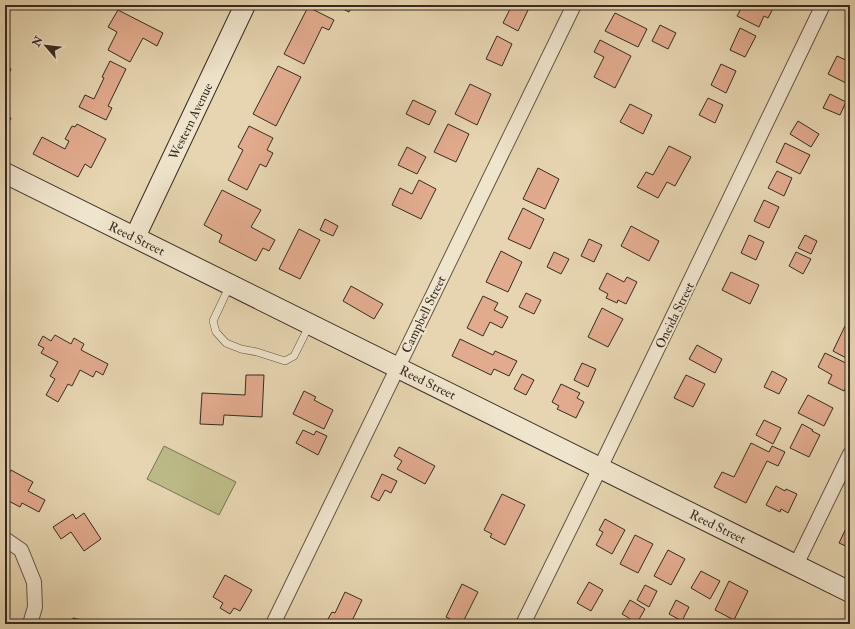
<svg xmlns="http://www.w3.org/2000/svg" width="855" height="629" font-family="'IM FELL Double Pica',serif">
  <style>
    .green { fill: #bcbb87; stroke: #7a7354 }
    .building { fill: #e2ab8e; stroke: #372b21 }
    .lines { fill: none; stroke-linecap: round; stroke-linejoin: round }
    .lane-casing { stroke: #635645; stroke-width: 8 }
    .street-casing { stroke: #635645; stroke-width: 16 }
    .secondary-casing { stroke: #372b21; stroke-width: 22 }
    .lane { stroke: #efe4cc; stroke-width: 7 }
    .street { stroke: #efe4cc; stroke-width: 14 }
    .secondary { stroke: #efe4cc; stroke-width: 20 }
    .labels { text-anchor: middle; stroke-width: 4; stroke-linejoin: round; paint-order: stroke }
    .street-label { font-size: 13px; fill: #372b21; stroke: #efe4cc }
  </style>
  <rect width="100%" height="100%" fill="#e6d5b0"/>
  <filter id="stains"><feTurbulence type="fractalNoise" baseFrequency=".005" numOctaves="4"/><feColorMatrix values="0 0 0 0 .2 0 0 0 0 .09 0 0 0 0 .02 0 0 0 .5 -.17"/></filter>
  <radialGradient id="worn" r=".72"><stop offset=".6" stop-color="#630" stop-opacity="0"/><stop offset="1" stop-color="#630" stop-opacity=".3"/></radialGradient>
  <polygon class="green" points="164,446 236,482 219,515 147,479"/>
  <g class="building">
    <polygon points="335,5 353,5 349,12"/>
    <polygon points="512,5 522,5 529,8 518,31 503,23"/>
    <polygon points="743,5 775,5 768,18 764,16 759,27 737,16"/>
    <polygon points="308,7 334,20 329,30 322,27 304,64 284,54"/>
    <polygon points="118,10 163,33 157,46 143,38 130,62 108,50 117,32 108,27"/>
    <polygon points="615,13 647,29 638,47 605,31"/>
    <polygon points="660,25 676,33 668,49 652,41"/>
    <polygon points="740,28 756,36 745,57 730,50"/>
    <polygon points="497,36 512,44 502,66 486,59"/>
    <polygon points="600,40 631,56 615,88 594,77 604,57 594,52"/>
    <polygon points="837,56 850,62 850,85 828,74"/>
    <polygon points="110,61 126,69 108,106 112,108 106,120 79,107 85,95 94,99 104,78 102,77"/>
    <polygon points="721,64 736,71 726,93 711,85"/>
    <polygon points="5,66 11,69 5,82"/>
    <polygon points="278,66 301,77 276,126 253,114"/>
    <polygon points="470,84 491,94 477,125 455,114"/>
    <polygon points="830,94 846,102 840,115 823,108"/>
    <polygon points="708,98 723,105 715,123 699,115"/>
    <polygon points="413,100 436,111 429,125 406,114"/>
    <polygon points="630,104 652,115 643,134 620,122"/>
    <polygon points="5,116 11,118 5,130"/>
    <polygon points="798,121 819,134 811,147 790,134"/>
    <polygon points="77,124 106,139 91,168 85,164 78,177 33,154 42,137 65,149 69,141 65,139 72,126 75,127"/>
    <polygon points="448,124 469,134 456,162 434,152"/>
    <polygon points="249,126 273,138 267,150 273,153 266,167 260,164 247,190 228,180 243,150 238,147"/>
    <polygon points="785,143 810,155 800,174 776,162"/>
    <polygon points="669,146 691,157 675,186 667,182 658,198 637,187 646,172 653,175"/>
    <polygon points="407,147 426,157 417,174 398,165"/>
    <polygon points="538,168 559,179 545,209 523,199"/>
    <polygon points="777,171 792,178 784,196 768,188"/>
    <polygon points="419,180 436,189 421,219 392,205 400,188 412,194"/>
    <polygon points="222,190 261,210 251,227 275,240 269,251 263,248 256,261 219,242 222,235 204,225"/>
    <polygon points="764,200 779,207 769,228 754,221"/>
    <polygon points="523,208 544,219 530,249 508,239"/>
    <polygon points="325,219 338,226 333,236 320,230"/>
    <polygon points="631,226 659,241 649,261 621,246"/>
    <polygon points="299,229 320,240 300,279 279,269"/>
    <polygon points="749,235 764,242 756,260 741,253"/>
    <polygon points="805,235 817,241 811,254 798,248"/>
    <polygon points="589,239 602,245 594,262 581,256"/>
    <polygon points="501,251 522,262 508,292 486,282"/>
    <polygon points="554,252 569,259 561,274 547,267"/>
    <polygon points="796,252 811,259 803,274 789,266"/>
    <polygon points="731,272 759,285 750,304 722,290"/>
    <polygon points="607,273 624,282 627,277 637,282 626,304 618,300 617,303 606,298 608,294 599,289"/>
    <polygon points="351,286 383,304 374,319 343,301"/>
    <polygon points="526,293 541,300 534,314 519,307"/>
    <polygon points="483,296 498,303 494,310 508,317 502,328 490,322 483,336 467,328"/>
    <polygon points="602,308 623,319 608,347 588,337"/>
    <polygon points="845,326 850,328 850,360 833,351"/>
    <polygon points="55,335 71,344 74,338 84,344 81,350 108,364 103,375 96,371 93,377 80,370 72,386 68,384 58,402 46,395 55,379 50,376 58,362 41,353 44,348 38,345 43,336 51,341"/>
    <polygon points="460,339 493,355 495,351 517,361 509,376 494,369 491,375 452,356"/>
    <polygon points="697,345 722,359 715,373 689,359"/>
    <polygon points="825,353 850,365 850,380 844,391 828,383 832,375 818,367"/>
    <polygon points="582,363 596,369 588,387 574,380"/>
    <polygon points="772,371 787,379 779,394 764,387"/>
    <polygon points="522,374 534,380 526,395 514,389"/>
    <polygon points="246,375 264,375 262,417 224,415 223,425 200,424 202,393 245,395"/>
    <polygon points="686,375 705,384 693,407 674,398"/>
    <polygon points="561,384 580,393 577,398 584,402 576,418 557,409 559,406 552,402"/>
    <polygon points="304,391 316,397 314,400 333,410 324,429 293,414"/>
    <polygon points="808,395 833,408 824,426 798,413"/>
    <polygon points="764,420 781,428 773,444 756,435"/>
    <polygon points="802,424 813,430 812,431 820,435 809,457 790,448"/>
    <polygon points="303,430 314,435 316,431 327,436 318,455 296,443"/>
    <polygon points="751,443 769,452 772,446 785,452 778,466 767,461 746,503 714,487 722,472 734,477"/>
    <polygon points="399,447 435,466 425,484 397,469 402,461 394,456"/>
    <polygon points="11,470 33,482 28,491 45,500 39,512 22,503 20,507 5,499 5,482"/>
    <polygon points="382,474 397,481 391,493 385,490 379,501 371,497"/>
    <polygon points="776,486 785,491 786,489 797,494 788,513 781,509 780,512 766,505"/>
    <polygon points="502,494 525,505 505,545 490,537 492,534 484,530"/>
    <polygon points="84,513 101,539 84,551 71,532 61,539 53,527 73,514 76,519"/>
    <polygon points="605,519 625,530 612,554 596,545 603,532 599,530"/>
    <polygon points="850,520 850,548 839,543"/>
    <polygon points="635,535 653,544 638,573 620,564"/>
    <polygon points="668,550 685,559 671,585 654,576"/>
    <polygon points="701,571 720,581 710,599 691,588"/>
    <polygon points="225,575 252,590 240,611 234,608 230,614 220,608 223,603 213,597"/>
    <polygon points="729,581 748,591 734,620 715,610"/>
    <polygon points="589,582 603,590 591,611 577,603"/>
    <polygon points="462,584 478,592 462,624 460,624 446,617"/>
    <polygon points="645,585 657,591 649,607 637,600"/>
    <polygon points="345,592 362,600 351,623 354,624 325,624 332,612 335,613"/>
    <polygon points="630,600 645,609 637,623 622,614"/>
    <polygon points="676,600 689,607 682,621 669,614"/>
    <polygon points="73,618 91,622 91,624 71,624"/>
  </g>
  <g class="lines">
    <g class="lane-casing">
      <polyline id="lane" points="230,285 213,321 216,332 226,343 241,349 257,352 285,361 294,356 309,326"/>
    </g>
    <g class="street-casing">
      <g id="street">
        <polyline points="5,539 21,550 34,582 35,607 30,624"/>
        <polyline points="796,565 850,454"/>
        <polyline points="273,624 574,5"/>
        <polyline points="523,624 600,468 823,5"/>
      </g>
    </g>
    <g class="secondary-casing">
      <g id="secondary">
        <polyline points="5,173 850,592"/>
        <polyline points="135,237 245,5"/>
      </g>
    </g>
    <use href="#lane" class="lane"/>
    <use href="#street" class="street"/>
    <use href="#secondary" class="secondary"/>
  </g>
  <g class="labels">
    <g class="street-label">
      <text transform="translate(190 121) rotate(-64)" y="5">Western Avenue</text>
      <text transform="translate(137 238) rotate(26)" y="5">Reed Street</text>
      <text transform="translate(423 314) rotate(-64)" y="5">Campbell Street</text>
      <text transform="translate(674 315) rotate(-64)" y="5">Oneida Street</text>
      <text transform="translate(428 382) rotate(26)" y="5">Reed Street</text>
      <text transform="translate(718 526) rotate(26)" y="5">Reed Street</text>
    </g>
  </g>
  <rect width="855" height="629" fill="none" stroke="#e6d5b0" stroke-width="20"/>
  <rect x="6" y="6" width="843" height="617" fill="none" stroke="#372b21" stroke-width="2"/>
  <rect x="10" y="10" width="835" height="609" fill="none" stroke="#372b21"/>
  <g transform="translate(46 46) rotate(298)" stroke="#efe4cc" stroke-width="3" paint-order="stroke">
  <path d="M0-3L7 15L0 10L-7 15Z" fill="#372b21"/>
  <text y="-6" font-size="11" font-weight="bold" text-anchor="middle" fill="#372b21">N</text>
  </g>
  <rect width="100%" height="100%" filter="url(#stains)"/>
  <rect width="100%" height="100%" fill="url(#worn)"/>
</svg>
